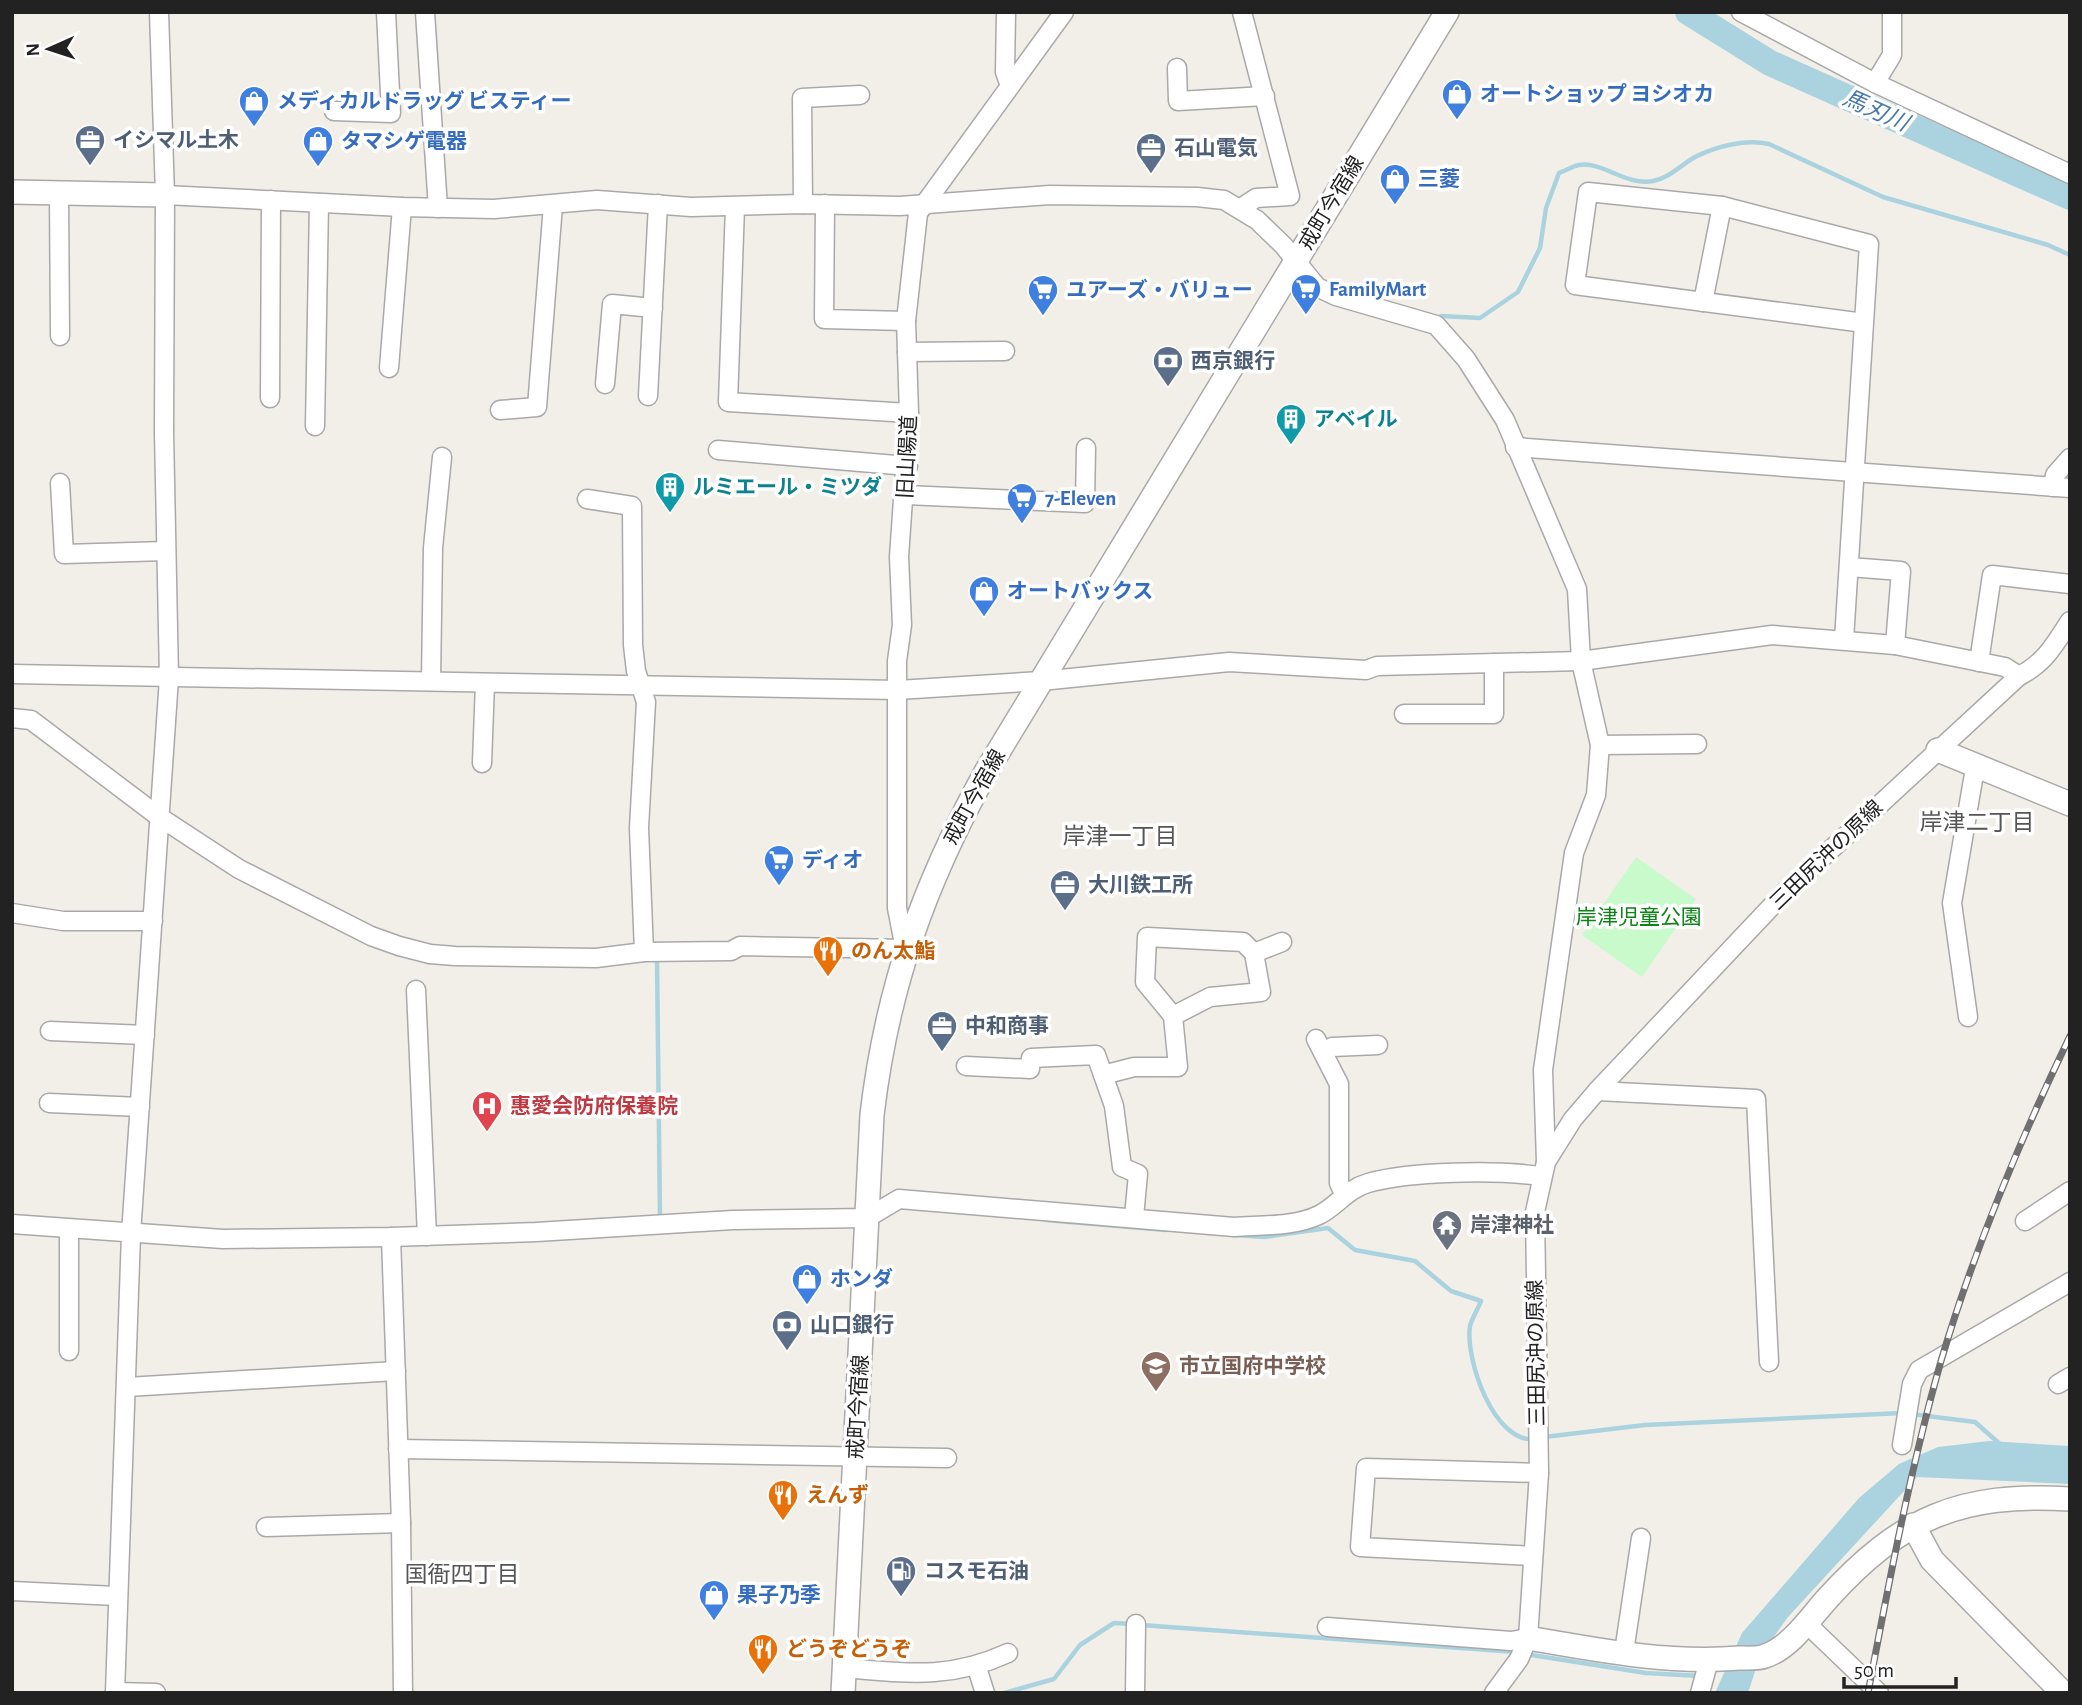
<svg xmlns="http://www.w3.org/2000/svg" width="2082" height="1705" font-family="'Alegreya Sans','Noto Sans JP',sans-serif">
  <style>
    .park { fill: #c8facc }
    .water { fill: #aad3df }
    .lines { fill: none; stroke-linecap: round; stroke-linejoin: round }
    .stream { stroke: #aad3df; stroke-width: 4.5 }
    .river { stroke: #aad3df; stroke-width: 26 }
    .minor-casing { stroke: #a9a9a9; stroke-width: 21 }
    .tertiary-casing { stroke: #a9a9a9; stroke-width: 26 }
    .minor { stroke: #fff; stroke-width: 18 }
    .tertiary { stroke: #fff; stroke-width: 23 }
    .rail-casing { stroke: #707070; stroke-width: 7 }
    .rail { stroke: #fff; stroke-width: 4.5; stroke-dasharray: 13; stroke-linecap: butt }
    .labels { text-anchor: middle; stroke-width: 7; stroke-linejoin: round; paint-order: stroke }
    .shop-label { font-size: 21px; font-weight: bold; fill: #366cbe; stroke: #fff; text-anchor: start }
    .service-label { font-size: 21px; font-weight: bold; fill: #4e5e75; stroke: #fff; text-anchor: start }
    .street-label { font-size: 21px; fill: #222; stroke: #fff }
    .culture-label { font-size: 21px; font-weight: bold; fill: #0d838f; stroke: #fff; text-anchor: start }
    .park-label { font-size: 21px; fill: #0c8416; stroke: #fff }
    .food-label { font-size: 21px; font-weight: bold; fill: #c56008; stroke: #fff; text-anchor: start }
    .health-label { font-size: 21px; font-weight: bold; fill: #be3a42; stroke: #fff; text-anchor: start }
    .worship-label { font-size: 21px; font-weight: bold; fill: #5b616d; stroke: #fff; text-anchor: start }
    .education-label { font-size: 21px; font-weight: bold; fill: #785e54; stroke: #fff; text-anchor: start }
    .water-label { font-size: 23px; font-style: italic; fill: #4a7aab; stroke: #fff }
    .neighbourhood-label { font-size: 23px; fill: #555; stroke: #fff }
  </style>
  <rect width="100%" height="100%" fill="#f2efe9"/>
  <polygon class="park" points="1636,857 1696,899 1642,977 1582,935"/>
  <polygon class="water" points="1989,1441 2070,1446 2070,1484 1917,1477 1788,1617 1760,1656 1748,1693 1715,1693 1742,1633 1859,1498 1899,1464 1938,1447"/>
  <g class="lines">
    <g class="stream">
      <path d="M 1441,316 L 1480,318 L 1518,292 L 1540,248 L 1546,208 L 1559,173 C 1565,171 1573,166 1579,165 C 1603,161 1625,186 1653,181 C 1669,178 1681,165 1695,157 C 1717,146 1745,139 1769,144 L 1883,197 L 2048,245 L 2070,255"/>
      <polyline points="653,960 657,959 660,1217"/>
      <polyline points="1046,1220 1166,1230"/>
      <path d="M 1234,1235 L 1264,1237 L 1328,1228 L 1355,1250 L 1415,1261 L 1451,1291 L 1481,1301 C 1478,1309 1472,1318 1470,1326 C 1465,1359 1494,1445 1536,1439"/>
      <polyline points="1911,1414 1975,1422 2001,1445"/>
      <polyline points="1544,1437 1645,1425 1902,1413"/>
      <polyline points="1141,1625 1516,1652"/>
      <polyline points="1525,1654 1646,1673 1700,1676"/>
      <polyline points="1004,1693 1054,1679 1080,1645 1114,1623 1132,1624"/>
    </g>
    <polyline class="river" points="1688,12 1770,63 2070,197"/>
    <g class="minor-casing">
      <g id="minor">
        <polyline points="425,12 438,208"/>
        <polyline points="1006,12 1005,72 1010,86"/>
        <polyline points="1741,12 1875,83 2070,174"/>
        <polyline points="1177,68 1178,101 1265,96"/>
        <polyline points="1875,83 1892,55 1892,12"/>
        <polyline points="334,111 391,113 386,12"/>
        <polyline points="59,194 60,336"/>
        <polyline points="165,195 402,207 494,209 597,200 691,207 803,204 900,206 1050,195 1197,197 1224,200 1257,220 1283,245 1317,287 1336,296 1436,325 1466,359 1505,420 1577,589 1581,661 1600,745 1596,795 1574,853 1543,1070 1546,1162"/>
        <polyline points="803,204 802,98 860,95"/>
        <polyline points="825,204 824,319 906,321"/>
        <polyline points="735,207 728,402 909,413"/>
        <polyline points="1241,208 1256,198 1290,196 1242,12"/>
        <polyline points="1703,302 1722,206"/>
        <polyline points="907,352 1005,351"/>
        <polyline points="389,368 402,207"/>
        <polyline points="605,384 612,304 653,308"/>
        <polyline points="648,396 658,204"/>
        <polyline points="270,398 271,200"/>
        <polyline points="500,410 537,407 553,205"/>
        <polyline points="315,426 319,203"/>
        <polyline points="1515,447 2070,488"/>
        <polyline points="718,450 908,466"/>
        <polyline points="60,483 64,554 166,551"/>
        <polyline points="2053,487 2055,475 2070,458"/>
        <polyline points="906,495 1085,503 1086,448"/>
        <polyline points="587,499 632,506 633,645 636,671 646,702 639,828 644,952"/>
        <polyline points="1849,567 1901,571 1895,645"/>
        <polyline points="1844,640 1869,244 1722,206 1588,192 1575,285 1864,323"/>
        <polyline points="1979,662 1992,575 2070,584"/>
        <polyline points="12,674 898,690 1041,681 1229,662 1366,670 1377,666 1581,661 1772,635 1895,645 2005,667 2019,676"/>
        <polyline points="431,681 433,548 442,457"/>
        <polyline points="1404,714 1494,714 1494,663"/>
        <polyline points="12,718 31,720 158,816 239,869 371,936 399,946 430,954 455,956 596,958 644,952 731,951 740,946 905,949 897,908 897,661 902,625 899,557 909,413 906,321 918,213 1064,12"/>
        <polyline points="1600,745 1697,744"/>
        <polyline points="482,763 485,683"/>
        <polyline points="12,913 63,921 153,921"/>
        <polyline points="1254,953 1282,942"/>
        <polyline points="416,990 427,1236"/>
        <polyline points="1968,1017 1952,903 1975,768"/>
        <polyline points="50,1031 145,1035"/>
        <polyline points="1316,1039 1339,1084 1339,1183 1344,1194"/>
        <polyline points="1323,1052 1332,1047 1378,1045"/>
        <polyline points="966,1066 1030,1069 1031,1058 1096,1055 1114,1106 1122,1167 1138,1174 1134,1217"/>
        <polyline points="1103,1075 1134,1067 1178,1067 1173,1016 1145,982 1147,937 1243,942 1254,953 1261,992 1210,997 1173,1016"/>
        <polyline points="1597,1091 1756,1099 1769,1362"/>
        <polyline points="49,1103 140,1107"/>
        <polyline points="2025,1221 2070,1191"/>
        <path d="M 12,1224 L 223,1239 L 391,1237 L 536,1232 L 733,1220 L 867,1218 L 899,1199 L 1234,1227 C 1261,1225 1294,1227 1319,1215 C 1337,1206 1347,1189 1368,1183 C 1410,1171 1496,1170 1540,1176"/>
        <polyline points="391,1237 401,1523 403,1693"/>
        <polyline points="69,1351 69,1229"/>
        <polyline points="2058,1384 2070,1377"/>
        <polyline points="127,1387 396,1371"/>
        <polyline points="1902,1445 1912,1384 1919,1370 2070,1282"/>
        <polyline points="398,1449 947,1458"/>
        <polyline points="266,1527 401,1523"/>
        <polyline points="1533,1556 1360,1547 1366,1468 1539,1473"/>
        <polyline points="12,1591 116,1596"/>
        <polyline points="1806,1623 1879,1693"/>
        <polyline points="1327,1627 1511,1641 1528,1638"/>
        <polyline points="1624,1652 1641,1538"/>
        <path d="M 844,1668 C 906,1673 949,1680 1008,1653"/>
        <polyline points="977,1668 985,1693"/>
        <polyline points="115,1692 156,1693"/>
        <polyline points="115,1693 131,1234 169,678 164,432 165,195 159,12"/>
        <polyline points="1135,1693 1136,1624"/>
        <path d="M 1494,1693 L 1519,1659 L 1528,1638 L 1539,1473 L 1535,1212 L 1546,1162 L 1573,1119 L 1597,1091 L 1786,891 L 2019,676 C 2045,663 2055,644 2070,621"/>
        <polyline points="1700,1693 1709,1660"/>
      </g>
    </g>
    <g class="tertiary-casing">
      <g id="tertiary">
        <polyline points="12,192 165,195"/>
        <polyline points="1938,750 2070,804"/>
        <polyline points="1913,1525 1932,1560 2063,1693"/>
        <path d="M 1528,1638 C 1597,1650 1669,1664 1739,1658 C 1747,1658 1758,1659 1765,1656 C 1790,1648 1810,1618 1827,1599 C 1900,1518 1961,1492 2070,1499"/>
        <path d="M 843,1693 L 872,1115 C 887,987 924,884 986,772 L 1447,12"/>
      </g>
    </g>
    <use href="#minor" class="minor"/>
    <use href="#tertiary" class="tertiary"/>
    <g class="rail-casing">
      <path id="rail" d="M 1868,1693 C 1889,1582 1910,1470 1941,1361 C 1974,1250 2020,1140 2070,1036"/>
    </g>
    <use href="#rail" class="rail"/>
  </g>
  <defs>
    <g id="shop-pin" transform="scale(1.575)"><path d="M0 17L-7.5 6A9.5 9.5 0 1 1 7.5 6Z" fill="#3f7fe0" stroke="#fff"/><path d="M-5-2.5h2.3a2.7 3.5 0 0 1 5.4 0H5L5.5 6h-11ZM-1.5-2.5h3a1.5 2.3 0 0 0-3 0Z" fill="#fff"/></g>
    <g id="office-pin" transform="scale(1.575)"><path d="M0 17L-7.5 6A9.5 9.5 0 1 1 7.5 6Z" fill="#5c6f8a" stroke="#fff"/><path d="M-6-3h4V-5.5h4V-3h4V5H-6ZM-1-4.5V-3h2v-1.5ZM-6 0V1H6V0Z" fill="#fff"/></g>
    <g id="supermarket-pin" transform="scale(1.575)"><path d="M0 17L-7.5 6A9.5 9.5 0 1 1 7.5 6Z" fill="#3f7fe0" stroke="#fff"/><path d="M-6-5.5h2.5l.6 2H6L4.5 2H-2.5L-4.4-4H-6ZM-1.5 3.2a1.3 1.3 0 1 0 .1 0ZM3 3.2a1.3 1.3 0 1 0 .1 0Z" fill="#fff"/></g>
    <g id="bank-pin" transform="scale(1.575)"><path d="M0 17L-7.5 6A9.5 9.5 0 1 1 7.5 6Z" fill="#5c6f8a" stroke="#fff"/><path d="M-6-4H6V4H-6ZM0-2.3a2.3 2.3 0 1 0 0 4.6a2.3 2.3 0 1 0 0-4.6Z" fill="#fff"/></g>
    <g id="building-pin" transform="scale(1.575)"><path d="M0 17L-7.5 6A9.5 9.5 0 1 1 7.5 6Z" fill="#0f9aa8" stroke="#fff"/><path d="M-4-6H4V6H1V3H-1V6H-4ZM-2.5-4.3h1.7v1.8h-1.7ZM.8-4.3h1.7v1.8H.8ZM-2.5-1h1.7V.8h-1.7ZM.8-1h1.7V.8H.8Z" fill="#fff"/></g>
    <g id="restaurant-pin" transform="scale(1.575)"><path d="M0 17L-7.5 6A9.5 9.5 0 1 1 7.5 6Z" fill="#e8710a" stroke="#fff"/><path d="M-5-6h1v4h1v-4h1v4h1v-4h1v5L-1.5 .5V6h-2V.5L-5-1ZM5-6V6H3V1.5H1.5Q1.5-4 5-6Z" fill="#fff"/></g>
    <g id="hospital-pin" transform="scale(1.575)"><path d="M0 17L-7.5 6A9.5 9.5 0 1 1 7.5 6Z" fill="#e0444e" stroke="#fff"/><path d="M-5-5h3v3.5h4V-5h3V5h-3V1.5h-4V5h-3Z" fill="#fff"/></g>
    <g id="temple-pin" transform="scale(1.575)"><path d="M0 17L-7.5 6A9.5 9.5 0 1 1 7.5 6Z" fill="#6b7280" stroke="#fff"/><path d="M0-6L5-2H3V0L6.5 2.5H4V6H1.5V3h-3V6H-4V2.5H-6.5L-3 0V-2H-5Z" fill="#fff"/></g>
    <g id="school-pin" transform="scale(1.575)"><path d="M0 17L-7.5 6A9.5 9.5 0 1 1 7.5 6Z" fill="#8d6e63" stroke="#fff"/><path d="M0-5L7-2L0 1L-7-2ZM-4 1L0 2.5L4 1V4Q0 6-4 4Z" fill="#fff"/></g>
    <g id="fuel-pin" transform="scale(1.575)"><path d="M0 17L-7.5 6A9.5 9.5 0 1 1 7.5 6Z" fill="#5c6f8a" stroke="#fff"/><path d="M-5.5-6h7V0h2V4h1.3V-2.5L3-4.5l.8-.8L6-3V5H2.5V1h-1V6h-7ZM-4.2-4.7v3.2H.2V-4.7Z" fill="#fff"/></g>
  </defs>
  <g fill-rule="evenodd">
    <use href="#shop-pin" x="1457" y="94"/>
    <use href="#shop-pin" x="254" y="101"/>
    <use href="#office-pin" x="90" y="140"/>
    <use href="#shop-pin" x="318" y="141"/>
    <use href="#office-pin" x="1151" y="148"/>
    <use href="#shop-pin" x="1395" y="179"/>
    <use href="#supermarket-pin" x="1306" y="289"/>
    <use href="#supermarket-pin" x="1043" y="290"/>
    <use href="#bank-pin" x="1168" y="361"/>
    <use href="#building-pin" x="1291" y="419"/>
    <use href="#building-pin" x="670" y="487"/>
    <use href="#supermarket-pin" x="1022" y="498"/>
    <use href="#shop-pin" x="984" y="591"/>
    <use href="#supermarket-pin" x="779" y="860"/>
    <use href="#office-pin" x="1065" y="885"/>
    <use href="#restaurant-pin" x="828" y="951"/>
    <use href="#office-pin" x="942" y="1026"/>
    <use href="#hospital-pin" x="487" y="1106"/>
    <use href="#temple-pin" x="1447" y="1225"/>
    <use href="#shop-pin" x="807" y="1279"/>
    <use href="#bank-pin" x="787" y="1325"/>
    <use href="#school-pin" x="1156" y="1366"/>
    <use href="#restaurant-pin" x="783" y="1495"/>
    <use href="#fuel-pin" x="901" y="1571"/>
    <use href="#shop-pin" x="714" y="1595"/>
    <use href="#restaurant-pin" x="763" y="1649"/>
  </g>
  <g class="labels">
    <g class="shop-label">
      <text x="1480" y="101">オートショップ ヨシオカ</text>
      <text x="277" y="108">メディカルドラッグ ビスティー</text>
      <text x="341" y="148">タマシゲ電器</text>
      <text x="1418" y="186">三菱</text>
      <text x="1329" y="296">FamilyMart</text>
      <text x="1066" y="297">ユアーズ・バリュー</text>
      <text x="1045" y="505">7-Eleven</text>
      <text x="1007" y="598">オートバックス</text>
      <text x="802" y="867">ディオ</text>
      <text x="830" y="1286">ホンダ</text>
      <text x="737" y="1602">果子乃季</text>
    </g>
    <g class="service-label">
      <text x="113" y="147">イシマル土木</text>
      <text x="1174" y="155">石山電気</text>
      <text x="1191" y="368">西京銀行</text>
      <text x="1088" y="892">大川鉄工所</text>
      <text x="965" y="1033">中和商事</text>
      <text x="810" y="1332">山口銀行</text>
      <text x="924" y="1578">コスモ石油</text>
    </g>
    <g class="street-label">
      <text transform="translate(1331 203) rotate(-59)" y="7">戒町今宿線</text>
      <text transform="translate(907 457) rotate(-87)" y="7">旧山陽道</text>
      <text transform="translate(974 797) rotate(-61)" y="7">戒町今宿線</text>
      <text transform="translate(1826 855) rotate(-44)" y="7">三田尻沖の原線</text>
      <text transform="translate(1536 1353) rotate(-91)" y="7">三田尻沖の原線</text>
      <text transform="translate(858 1407) rotate(-87)" y="7">戒町今宿線</text>
    </g>
    <g class="culture-label">
      <text x="1314" y="426">アベイル</text>
      <text x="693" y="494">ルミエール・ミツダ</text>
    </g>
    <g class="park-label">
      <text x="1639" y="924">岸津児童公園</text>
    </g>
    <g class="food-label">
      <text x="851" y="958">のん太鮨</text>
      <text x="806" y="1502">えんず</text>
      <text x="786" y="1656">どうぞどうぞ</text>
    </g>
    <g class="health-label">
      <text x="510" y="1113">惠愛会防府保養院</text>
    </g>
    <g class="worship-label">
      <text x="1470" y="1232">岸津神社</text>
    </g>
    <g class="education-label">
      <text x="1179" y="1373">市立国府中学校</text>
    </g>
    <g class="water-label">
      <text transform="translate(1876 110) rotate(24)" y="8">馬刃川</text>
    </g>
    <g class="neighbourhood-label">
      <text x="1977" y="830">岸津二丁目</text>
      <text x="1120" y="844">岸津一丁目</text>
      <text x="462" y="1582">国衙四丁目</text>
    </g>
  </g>
  <rect width="2082" height="1705" fill="none" stroke="#222222" stroke-width="28"/>
  <g transform="translate(49 49) rotate(267)" stroke="#ffffff" stroke-width="5" paint-order="stroke">
  <path d="M0-5L12 26L0 18L-12 26Z" fill="#222222"/>
  <text y="-10" font-size="19" font-weight="bold" text-anchor="middle" fill="#222222">N</text>
  </g>
  <path d="M1844 1677v10h112v-10" fill="none" stroke="#222222" stroke-width="3.5"/>
  <text x="1854" y="1677" font-size="21" fill="#222222" stroke="#ffffff" stroke-width="5" paint-order="stroke">50 m</text>
</svg>
